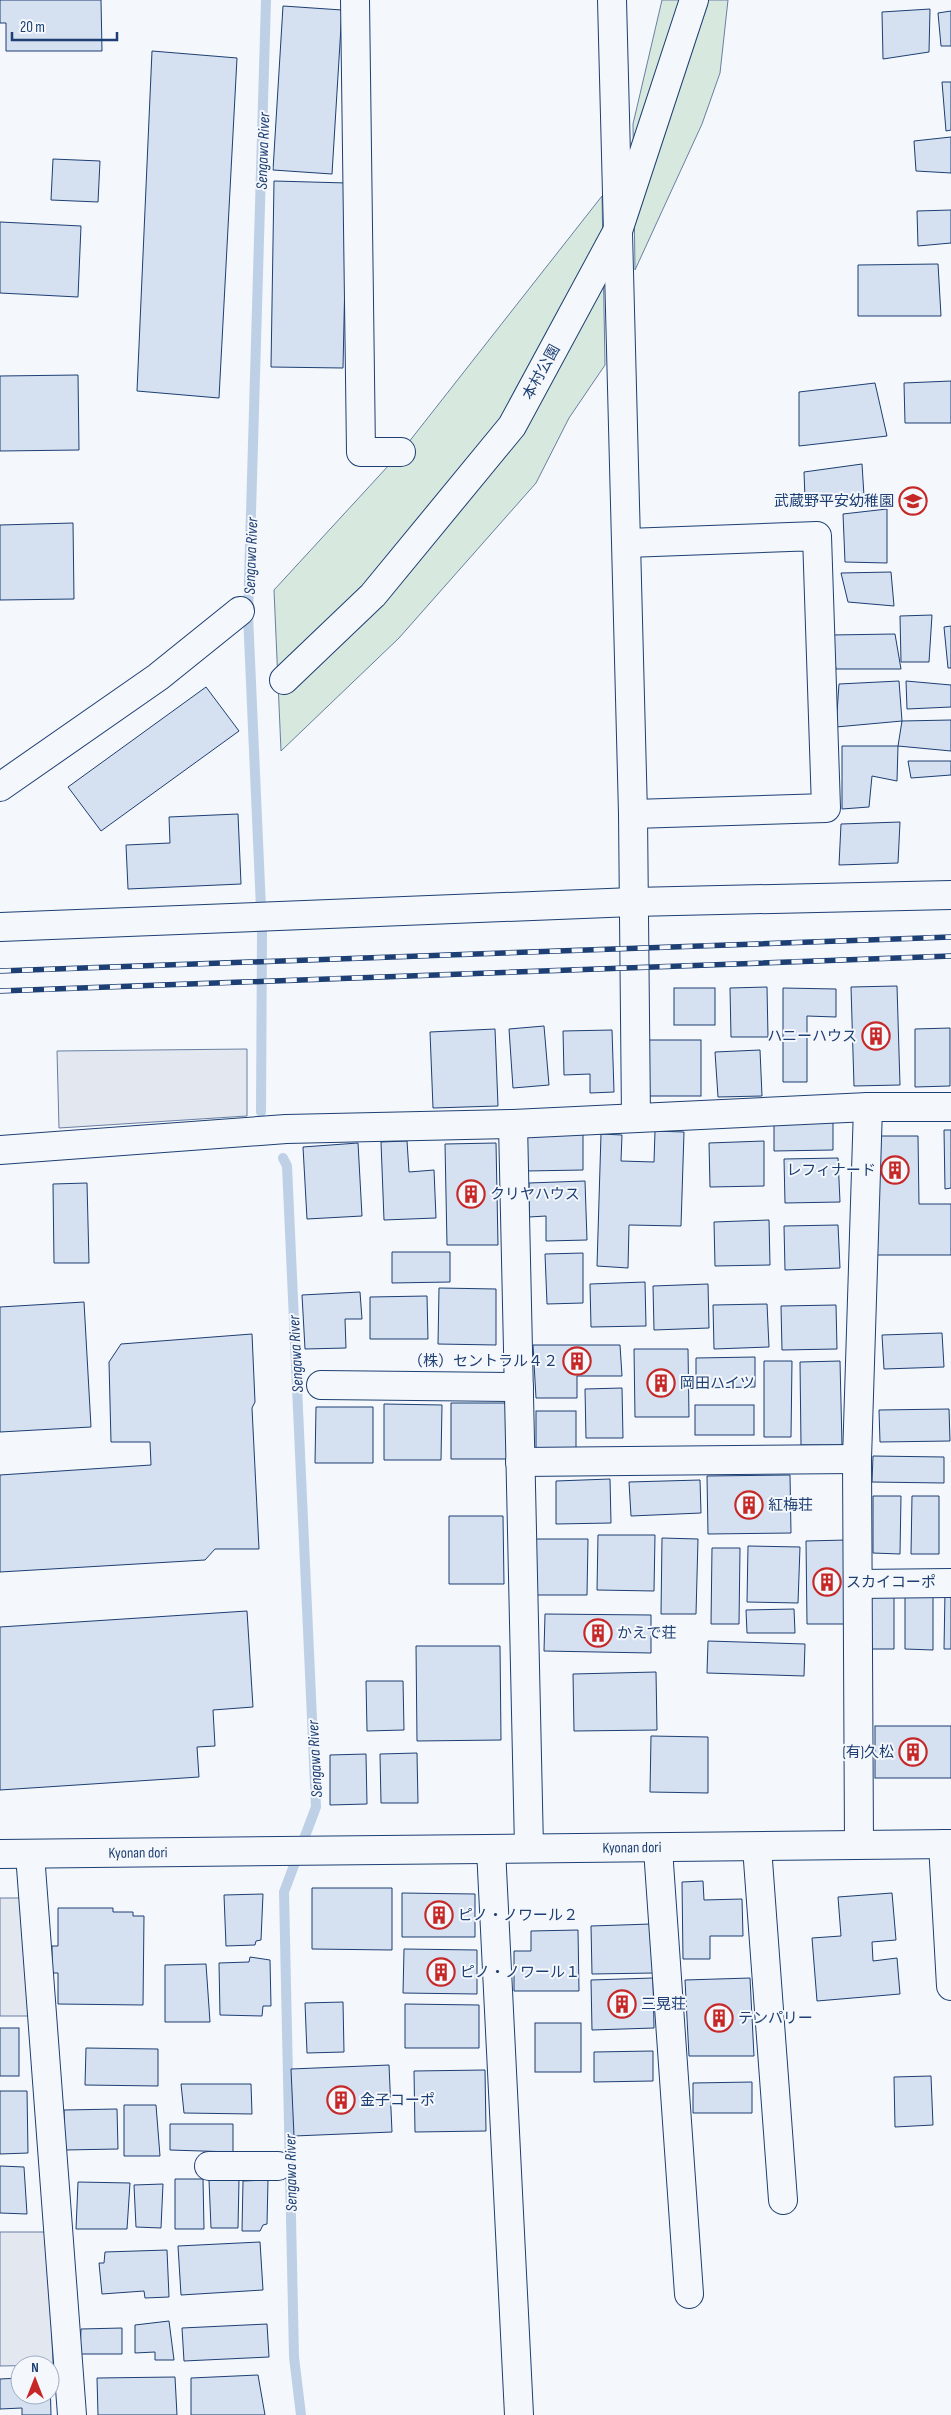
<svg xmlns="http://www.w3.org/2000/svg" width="951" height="2415" font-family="'Sofia Sans Condensed','Noto Sans JP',sans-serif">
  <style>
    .green { fill: #d7e8df; stroke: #687fa3 }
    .parking { fill: #e3e8f0; stroke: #687fa3 }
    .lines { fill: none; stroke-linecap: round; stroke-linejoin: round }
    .stream { stroke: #bed0e5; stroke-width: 10 }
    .building { fill: #d5e0f0; stroke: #1d3f73 }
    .minor-casing { stroke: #1d3f73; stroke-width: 30 }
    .major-casing { stroke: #1d3f73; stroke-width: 30 }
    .minor { stroke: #f4f7fb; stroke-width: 28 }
    .major { stroke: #f4f7fb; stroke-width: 28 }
    .rail-casing { stroke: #1d3f73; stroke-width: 5.5 }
    .rail { stroke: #f4f7fb; stroke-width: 4; stroke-dasharray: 11; stroke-linecap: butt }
    .labels { text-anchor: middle; stroke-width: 4; stroke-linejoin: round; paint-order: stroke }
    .street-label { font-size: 15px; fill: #1d3f73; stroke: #f4f7fb }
    .poi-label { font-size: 15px; fill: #1d3f73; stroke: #f4f7fb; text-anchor: start }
    .water-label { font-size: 16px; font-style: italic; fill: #1d3f73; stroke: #f4f7fb }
  </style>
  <rect width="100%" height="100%" fill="#f4f7fb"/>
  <g class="green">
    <polygon points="662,0 728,0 720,73 702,124 635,270 633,124"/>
    <polygon points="602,196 605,365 569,418 536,483 399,638 281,751 274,590 401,452"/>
  </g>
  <g class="parking">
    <polygon points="247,1049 247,1116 59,1128 57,1051"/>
    <polygon points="0,1898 26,1898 31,2016 0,2016"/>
    <polygon points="0,2232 48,2232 53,2365 0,2366"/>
  </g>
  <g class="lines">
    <g class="stream">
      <polyline points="261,1112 262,931 248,615 266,0"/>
      <polyline points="283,1158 287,1166 316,1807 284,1892 294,2357 301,2415"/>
    </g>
  </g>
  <g class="building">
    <polygon points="0,0 101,0 102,51 6,51 6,23 0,23"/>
    <polygon points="283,6 342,10 332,174 273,170"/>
    <polygon points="930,9 929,52 883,59 882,12"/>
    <polygon points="951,11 951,46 941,46 938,13"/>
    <polygon points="152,51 237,58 219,398 137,391"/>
    <polygon points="942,82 951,82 951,130 946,131"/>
    <polygon points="951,137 951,173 916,171 914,141"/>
    <polygon points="53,159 100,161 98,202 51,200"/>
    <polygon points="274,181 347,183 343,368 271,367"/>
    <polygon points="951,210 951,243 918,246 917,211"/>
    <polygon points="0,222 81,226 78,297 0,293"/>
    <polygon points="938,264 941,316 858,316 858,265"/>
    <polygon points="78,375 79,450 0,451 0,376"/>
    <polygon points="951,381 951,423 905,423 904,383"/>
    <polygon points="875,383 887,436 799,446 799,392"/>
    <polygon points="862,464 864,496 805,498 804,472"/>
    <polygon points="887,509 887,563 845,562 843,514"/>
    <polygon points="73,523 74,599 0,600 0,525"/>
    <polygon points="891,572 894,606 848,602 841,573"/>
    <polygon points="932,615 929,662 901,662 900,616"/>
    <polygon points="951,626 951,668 948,668 944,627"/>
    <polygon points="895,634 901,669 836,669 831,635"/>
    <polygon points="899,681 902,721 836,727 839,684"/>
    <polygon points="906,681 951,685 951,707 907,709"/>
    <polygon points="206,687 239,731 101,831 68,787"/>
    <polygon points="951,720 951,751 898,746 902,721"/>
    <polygon points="842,746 898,746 897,781 872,776 869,807 842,809"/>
    <polygon points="908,761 951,761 951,775 911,778"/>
    <polygon points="238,814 241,884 128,889 126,845 170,843 169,817"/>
    <polygon points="900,822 898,863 839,865 841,824"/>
    <polygon points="897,986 900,1085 854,1086 851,987"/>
    <polygon points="767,987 768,1037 731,1037 730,988"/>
    <rect x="674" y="988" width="41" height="37"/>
    <polygon points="783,988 836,989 836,1017 807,1016 807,1082 783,1082"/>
    <polygon points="544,1026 549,1085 513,1088 509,1029"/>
    <polygon points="950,1028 950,1086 915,1087 915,1029"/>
    <polygon points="495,1029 498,1106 433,1108 430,1032"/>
    <polygon points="612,1030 614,1092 590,1093 590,1074 564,1075 563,1031"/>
    <rect x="646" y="1040" width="55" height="56"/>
    <polygon points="760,1050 762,1096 718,1097 715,1052"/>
    <polygon points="833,1120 833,1150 774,1151 774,1121"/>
    <polygon points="526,1128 583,1128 583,1170 526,1171"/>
    <polygon points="944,1130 951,1130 951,1188 945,1189"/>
    <polygon points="655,1131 684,1132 681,1226 629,1225 628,1268 597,1266 601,1134 622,1135 621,1161 654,1162"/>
    <polygon points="871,1136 918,1136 919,1204 951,1204 951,1255 872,1255"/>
    <polygon points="407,1141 409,1172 434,1170 436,1218 384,1220 381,1142"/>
    <polygon points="764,1141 764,1186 710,1187 709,1143"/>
    <polygon points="358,1143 362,1216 307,1219 303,1147"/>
    <polygon points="496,1143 498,1245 447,1245 445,1144"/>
    <polygon points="838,1158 840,1202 785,1203 784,1159"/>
    <polygon points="585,1181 587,1240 546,1241 546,1216 529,1217 529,1183"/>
    <polygon points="87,1183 89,1263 54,1263 53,1184"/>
    <polygon points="769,1220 770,1265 715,1266 714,1222"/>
    <polygon points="838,1225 840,1268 785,1270 784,1226"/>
    <polygon points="392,1252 450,1252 450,1282 392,1283"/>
    <polygon points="583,1253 583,1303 547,1304 545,1254"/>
    <polygon points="645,1282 646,1326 591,1327 590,1284"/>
    <polygon points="708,1284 709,1328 654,1330 653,1286"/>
    <polygon points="439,1288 496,1289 496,1345 438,1344"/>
    <polygon points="360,1292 362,1319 345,1319 346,1348 305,1349 302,1295"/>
    <polygon points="427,1296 428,1339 370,1339 370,1297"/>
    <polygon points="84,1302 91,1427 0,1432 0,1307"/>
    <polygon points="767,1304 769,1347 714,1349 713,1305"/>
    <polygon points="836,1305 837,1349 782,1350 781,1306"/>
    <polygon points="942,1333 944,1367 884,1369 882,1335"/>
    <polygon points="252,1334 255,1402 252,1408 259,1549 215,1549 205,1560 0,1572 0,1475 151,1465 150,1442 111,1442 109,1362 121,1344"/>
    <polygon points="533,1345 620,1345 622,1376 577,1376 577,1398 536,1398"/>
    <polygon points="634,1349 688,1349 689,1417 635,1417"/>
    <polygon points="755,1357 755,1387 696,1388 696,1358"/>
    <polygon points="764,1361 792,1361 791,1437 764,1437"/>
    <polygon points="840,1361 842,1445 801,1445 800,1362"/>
    <polygon points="622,1388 623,1438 586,1438 585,1389"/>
    <polygon points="451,1403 509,1403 508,1459 451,1459"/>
    <polygon points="384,1404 442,1405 441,1460 384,1460"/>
    <rect x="695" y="1405" width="59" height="30"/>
    <polygon points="316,1407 373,1407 373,1463 315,1463"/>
    <polygon points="949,1409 950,1441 880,1442 879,1410"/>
    <rect x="536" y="1411" width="40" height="37"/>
    <polygon points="873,1456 944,1457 944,1483 872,1482"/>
    <polygon points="790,1475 791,1533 708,1534 707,1476"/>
    <polygon points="610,1479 611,1523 556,1524 556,1481"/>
    <polygon points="700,1480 701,1513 631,1516 629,1482"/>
    <polygon points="873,1496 901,1496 900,1554 873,1553"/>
    <polygon points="912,1496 939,1496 939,1554 911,1554"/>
    <polygon points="449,1516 503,1516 504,1584 449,1584"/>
    <polygon points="598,1535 655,1535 654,1591 597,1590"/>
    <polygon points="662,1538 698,1539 696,1614 661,1614"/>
    <polygon points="530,1539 588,1539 587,1595 530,1595"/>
    <polygon points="846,1540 848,1624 807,1624 806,1541"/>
    <polygon points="748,1546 800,1547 798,1603 747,1602"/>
    <polygon points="712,1548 740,1548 739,1624 711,1624"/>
    <polygon points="867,1591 894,1591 894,1649 866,1649"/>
    <polygon points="905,1592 933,1592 933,1650 905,1649"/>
    <polygon points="945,1592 951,1592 951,1649 944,1649"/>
    <polygon points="794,1609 795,1633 747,1633 746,1610"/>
    <polygon points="247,1611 253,1707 213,1710 215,1746 197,1747 199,1777 0,1790 0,1627"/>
    <polygon points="545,1614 651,1615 651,1653 544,1651"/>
    <polygon points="708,1641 805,1644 804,1676 707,1673"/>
    <polygon points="416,1646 500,1646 501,1740 417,1741"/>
    <polygon points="656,1672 657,1730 574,1731 573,1674"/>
    <polygon points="366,1681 403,1681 404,1730 367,1731"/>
    <rect x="875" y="1726" width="76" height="52"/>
    <polygon points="651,1736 708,1737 708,1793 650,1792"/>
    <polygon points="417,1753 418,1803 381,1803 380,1754"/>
    <polygon points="366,1754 367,1804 330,1805 330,1755"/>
    <polygon points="703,1881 704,1900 742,1899 743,1936 710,1936 710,1959 683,1959 682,1882"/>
    <polygon points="312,1888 392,1888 392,1950 312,1949"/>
    <polygon points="402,1893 475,1894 475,1937 402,1937"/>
    <polygon points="892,1893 896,1940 872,1942 873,1961 897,1958 900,1994 817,2001 812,1938 841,1936 838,1897"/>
    <polygon points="263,1894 261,1940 256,1941 255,1945 226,1946 224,1895"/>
    <polygon points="58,1908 113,1908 113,1912 133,1912 133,1916 144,1916 143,2005 58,2004 58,1973 52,1973 52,1946 58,1946"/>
    <polygon points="651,1924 653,1973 592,1974 591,1926"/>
    <polygon points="578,1930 579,1991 514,1991 514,1951 531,1951 531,1931"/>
    <polygon points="404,1949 477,1950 477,1994 403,1993"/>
    <polygon points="250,1957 270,1960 271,2006 263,2006 262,2016 220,2015 219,1963 249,1962"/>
    <polygon points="206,1964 210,2022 165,2022 165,1965"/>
    <polygon points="653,1978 654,2028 592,2030 591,1980"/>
    <polygon points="750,1978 754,2056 689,2056 685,1980"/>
    <polygon points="343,2002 344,2052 307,2053 305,2003"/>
    <polygon points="405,2004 479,2005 479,2048 405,2048"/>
    <rect x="535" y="2023" width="46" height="49"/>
    <rect x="0" y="2028" width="19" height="48"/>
    <polygon points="86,2048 158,2049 158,2086 85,2085"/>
    <polygon points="653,2051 653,2081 594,2082 594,2052"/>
    <polygon points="389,2065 392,2132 294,2136 291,2069"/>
    <polygon points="485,2070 486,2131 415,2132 414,2071"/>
    <polygon points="931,2076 933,2125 895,2127 894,2077"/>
    <polygon points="752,2082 752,2113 693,2113 693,2083"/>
    <polygon points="181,2084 251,2084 252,2114 184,2113"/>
    <polygon points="0,2091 27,2091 28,2153 0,2154"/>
    <polygon points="124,2105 156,2105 160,2156 124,2156"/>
    <polygon points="117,2109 118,2149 65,2150 64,2110"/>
    <polygon points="170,2124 233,2124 233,2152 170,2150"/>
    <polygon points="0,2166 24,2167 27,2214 0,2213"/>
    <polygon points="175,2179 203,2179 204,2229 175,2229"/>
    <polygon points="239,2179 238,2228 211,2228 209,2180"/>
    <polygon points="268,2180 267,2224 263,2225 260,2231 242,2231 243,2181"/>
    <polygon points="78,2182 130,2183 127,2229 76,2229"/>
    <polygon points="163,2184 161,2228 136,2227 134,2185"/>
    <polygon points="260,2242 263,2290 181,2295 178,2246"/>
    <polygon points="167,2250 169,2297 145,2298 144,2291 102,2294 99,2263 104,2263 105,2252"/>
    <polygon points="169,2321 174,2360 155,2360 155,2352 135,2353 135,2325"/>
    <polygon points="267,2324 269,2357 184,2361 182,2328"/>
    <polygon points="122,2328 122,2354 80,2354 81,2329"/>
    <polygon points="258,2375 265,2415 191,2415 191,2378"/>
    <polygon points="175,2377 177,2415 98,2415 97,2378"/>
    <polygon points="20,2378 20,2395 50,2395 50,2379 51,2415 22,2415 22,2408 0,2409 0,2379"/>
  </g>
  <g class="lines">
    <g class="minor-casing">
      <g id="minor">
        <polyline points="355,0 361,452 401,452"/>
        <polyline points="612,0 633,814 636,1118"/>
        <polyline points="627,543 817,536 826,808 633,814"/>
        <polyline points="284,680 373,595 512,426 619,228 694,0"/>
        <polyline points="0,787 158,677 240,611"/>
        <polyline points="513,1124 529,1848"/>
        <polyline points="0,1150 286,1129 513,1124 868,1107 951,1107"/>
        <polyline points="321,1385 519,1387"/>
        <polyline points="520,1462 857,1459"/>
        <polyline points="858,1584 951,1583"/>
        <polyline points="859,1844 857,1459 868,1107"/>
        <polyline points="943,1844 951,1986"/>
        <polyline points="757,1847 783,2200"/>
        <polyline points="491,1849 519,2415"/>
        <polyline points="658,1849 689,2294"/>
        <path id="s1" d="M 0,1854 L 951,1844"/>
        <polyline points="30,1854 72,2415"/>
        <polyline points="209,2166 278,2166"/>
      </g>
    </g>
    <g class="major-casing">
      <polyline id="major" points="0,927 633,902 951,895"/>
    </g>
    <use href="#minor" class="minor"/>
    <use href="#major" class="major"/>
    <g class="rail-casing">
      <g id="rail">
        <polyline points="0,971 951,937"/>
        <polyline points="0,991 951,956"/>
      </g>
    </g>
    <use href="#rail" class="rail"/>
  </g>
  <defs>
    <g id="school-ring" transform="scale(1.4375)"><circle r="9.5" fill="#f4f7fb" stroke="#c62828" stroke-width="1.5"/><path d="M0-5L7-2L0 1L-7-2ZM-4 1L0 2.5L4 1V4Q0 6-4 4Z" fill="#c62828"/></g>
    <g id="building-ring" transform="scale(1.4375)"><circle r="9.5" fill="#f4f7fb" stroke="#c62828" stroke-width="1.5"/><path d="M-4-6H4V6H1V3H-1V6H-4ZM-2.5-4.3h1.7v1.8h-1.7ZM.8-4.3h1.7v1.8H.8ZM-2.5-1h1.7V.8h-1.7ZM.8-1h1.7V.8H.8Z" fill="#c62828"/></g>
  </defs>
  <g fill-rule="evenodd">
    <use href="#school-ring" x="913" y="501"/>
    <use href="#building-ring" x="876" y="1036"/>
    <use href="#building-ring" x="895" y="1170"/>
    <use href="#building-ring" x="471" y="1194"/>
    <use href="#building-ring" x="577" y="1361"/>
    <use href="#building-ring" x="661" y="1383"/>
    <use href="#building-ring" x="749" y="1505"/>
    <use href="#building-ring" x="827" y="1582"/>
    <use href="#building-ring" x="598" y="1633"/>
    <use href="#building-ring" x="913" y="1752"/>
    <use href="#building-ring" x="439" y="1915"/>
    <use href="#building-ring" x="441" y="1972"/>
    <use href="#building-ring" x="622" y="2004"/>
    <use href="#building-ring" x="719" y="2018"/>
    <use href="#building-ring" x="341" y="2100"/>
  </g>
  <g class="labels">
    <g class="street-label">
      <text transform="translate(541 372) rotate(-61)" y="5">本村公園</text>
      <text dy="5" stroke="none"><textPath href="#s1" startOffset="632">Kyonan dori</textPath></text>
      <text dy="5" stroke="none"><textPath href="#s1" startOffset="138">Kyonan dori</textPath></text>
    </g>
    <g class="poi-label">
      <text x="894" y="506" text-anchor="end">武蔵野平安幼稚園</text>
      <text x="857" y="1041" text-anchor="end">ハニーハウス</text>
      <text x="876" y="1175" text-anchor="end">レフィナード</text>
      <text x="490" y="1199">クリヤハウス</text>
      <text x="558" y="1366" text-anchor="end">（株）セントラル４２</text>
      <text x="680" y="1388">岡田ハイツ</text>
      <text x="768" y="1510">紅梅荘</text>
      <text x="846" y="1587">スカイコーポ</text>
      <text x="617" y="1638">かえで荘</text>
      <text x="894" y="1757" text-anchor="end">(有)久松</text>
      <text x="458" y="1920">ピノ・ノワール２</text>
      <text x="460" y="1977">ピノ・ノワール１</text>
      <text x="641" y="2009">三晃荘</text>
      <text x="738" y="2023">テンパリー</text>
      <text x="360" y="2105">金子コーポ</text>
    </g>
    <g class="water-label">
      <text transform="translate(262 151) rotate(-88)" y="6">Sengawa River</text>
      <text transform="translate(250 556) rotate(-88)" y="6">Sengawa River</text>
      <text transform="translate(295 1354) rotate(-93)" y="6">Sengawa River</text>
      <text transform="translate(314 1759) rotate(-93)" y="6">Sengawa River</text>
      <text transform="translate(290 2173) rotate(-91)" y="6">Sengawa River</text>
    </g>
  </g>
  <g transform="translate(35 2380)"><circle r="24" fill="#f4f7fb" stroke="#9eadc5"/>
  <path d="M0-4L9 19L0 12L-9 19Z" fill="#c62828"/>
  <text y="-8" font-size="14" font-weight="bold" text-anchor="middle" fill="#1d3f73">N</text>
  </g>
  <path d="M12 32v8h105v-8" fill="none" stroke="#1d3f73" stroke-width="2.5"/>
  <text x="20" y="32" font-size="15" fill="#1d3f73" stroke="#f4f7fb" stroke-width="4" paint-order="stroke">20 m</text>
</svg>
